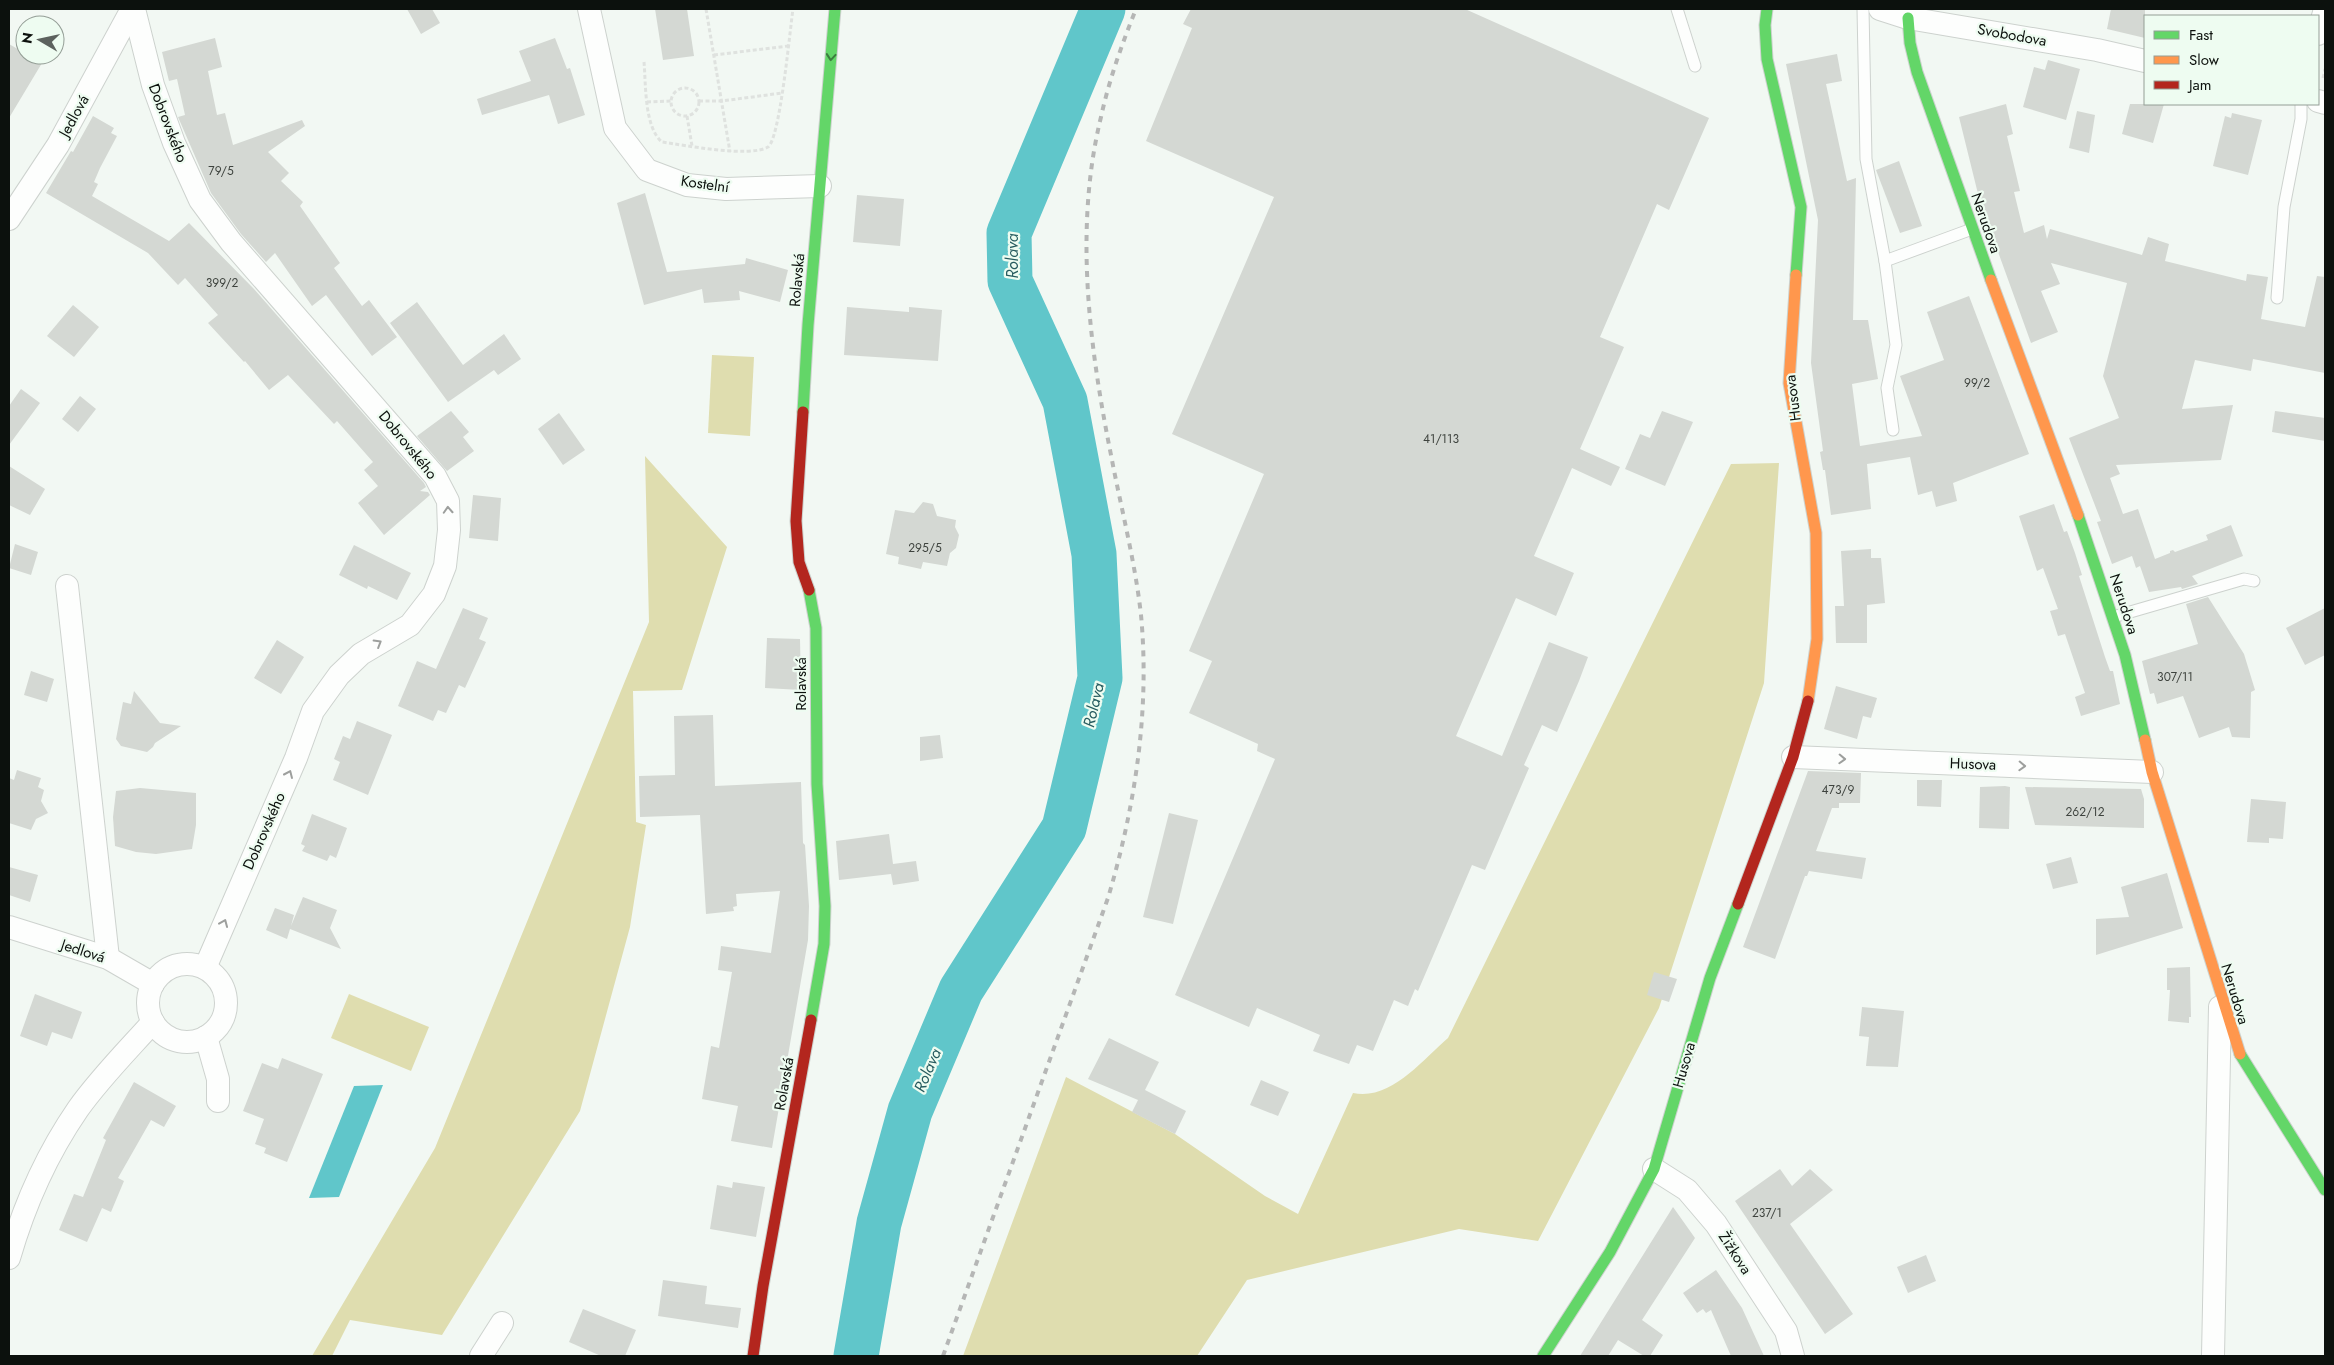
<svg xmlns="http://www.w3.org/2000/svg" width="2334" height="1365" font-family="Jost,sans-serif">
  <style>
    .green { fill: #dfddaf }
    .water { fill: #60c6ca }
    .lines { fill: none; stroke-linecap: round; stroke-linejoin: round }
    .river { stroke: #60c6ca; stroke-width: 45 }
    .building { fill: #d4d8d3 }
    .lane-casing { stroke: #cdd2ce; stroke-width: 13 }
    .street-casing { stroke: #cdd2ce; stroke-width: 24 }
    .fast-casing { stroke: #cdd2ce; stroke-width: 13 }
    .slow-casing { stroke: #cdd2ce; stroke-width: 13 }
    .jam-casing { stroke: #cdd2ce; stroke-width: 13 }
    .path { stroke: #dfe2df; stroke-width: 3; stroke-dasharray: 4 2.5; stroke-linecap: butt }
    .lane { stroke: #fdfefd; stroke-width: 11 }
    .street { stroke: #fdfefd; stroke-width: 22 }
    .fast { stroke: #63d668; stroke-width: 11 }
    .slow { stroke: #ff974d; stroke-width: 11 }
    .jam { stroke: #b3261e; stroke-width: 11 }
    .rail { stroke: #b5b6b5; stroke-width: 4; stroke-dasharray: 6 6; stroke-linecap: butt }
    .oneway { stroke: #3c7d3f }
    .oneway2 { stroke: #9d9f9d }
    .labels { text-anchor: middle; stroke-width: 4.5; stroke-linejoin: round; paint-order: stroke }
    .number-label { font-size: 12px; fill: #3e433e }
    .street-label { font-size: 15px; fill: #0c110d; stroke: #eefcf1 }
    .water-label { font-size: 16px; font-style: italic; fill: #265b5f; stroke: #eefcf1 }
  </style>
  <rect width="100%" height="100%" fill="#f2f8f3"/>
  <g class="green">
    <polygon points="712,355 754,357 750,436 708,433"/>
    <polygon points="645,456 727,547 682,690 633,691 636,822 646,825 630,927 580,1111 442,1335 350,1320 332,1356 312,1356 435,1148 649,622"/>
    <path d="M 1779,463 L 1764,683 L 1659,1008 L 1538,1241 L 1459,1229 L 1247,1280 L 1197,1356 L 963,1356 L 1066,1077 L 1175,1134 L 1265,1196 L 1298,1214 L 1353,1093 C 1391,1101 1422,1060 1448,1038 L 1731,464 Z"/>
    <polygon points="349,994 429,1027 411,1071 331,1038"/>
  </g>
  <polygon class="water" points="383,1085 339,1197 309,1198 354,1086"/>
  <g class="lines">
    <polyline class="river" points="856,1356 879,1223 910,1111 961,990 1064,828 1100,678 1094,554 1065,401 1010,281 1009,233 1103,9"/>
  </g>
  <g class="building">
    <polygon points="407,9 432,9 440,23 421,34"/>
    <polygon points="655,9 687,9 694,56 663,60"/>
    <polygon points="1191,9 1465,9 1709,118 1669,210 1657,204 1600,337 1624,347 1580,449 1620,467 1611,486 1572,468 1534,556 1574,573 1556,616 1516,598 1456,736 1502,756 1549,642 1588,657 1579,681 1557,732 1542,725 1524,765 1529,768 1485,870 1472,865 1418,991 1415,989 1408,1006 1394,1000 1373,1051 1357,1045 1349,1064 1313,1051 1320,1035 1257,1008 1249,1027 1175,995 1275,759 1257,751 1258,744 1189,713 1212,661 1189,651 1264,474 1172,434 1274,197 1146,141 1192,28 1183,24"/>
    <polygon points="2111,9 2145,9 2145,38 2107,29"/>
    <polygon points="215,38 222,67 208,71 217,115 225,113 233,145 302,120 305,126 268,152 289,173 281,181 303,202 300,206 340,263 334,268 362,306 369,300 397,337 372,356 326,295 312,306 275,253 266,262 241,234 211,193 178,117 185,115 177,79 169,81 162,52"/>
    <polygon points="555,38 567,69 570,68 585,115 558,124 549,95 482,115 477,99 531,81 519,51"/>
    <polygon points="9,44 42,63 9,118"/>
    <polygon points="1837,54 1842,81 1826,84 1847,181 1856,178 1853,320 1868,320 1878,379 1852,384 1860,446 1922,436 1900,376 1944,360 1927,312 1969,296 2029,454 1953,483 1957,501 1936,507 1932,491 1918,495 1910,457 1867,464 1871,509 1831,515 1825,470 1823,470 1820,452 1823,451 1811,363 1818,220 1786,64"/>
    <polygon points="2048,60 2080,69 2066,120 2023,107 2034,67 2045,70"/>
    <polygon points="2006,104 2013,134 2007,136 2020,191 2014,192 2024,233 2044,225 2047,239 2050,229 2142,255 2148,237 2169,244 2165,261 2246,281 2247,274 2268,277 2261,319 2305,327 2317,276 2325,277 2325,373 2253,359 2251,371 2195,360 2182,409 2233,405 2221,460 2116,465 2120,474 2110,478 2123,514 2138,509 2155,559 2170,553 2170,551 2173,550 2175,552 2208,540 2206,535 2231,525 2243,556 2192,576 2198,584 2182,589 2181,587 2149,592 2140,566 2136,568 2132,556 2112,564 2097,522 2101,521 2069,438 2119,418 2103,376 2127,283 2051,263 2060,284 2041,291 2058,332 2031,343 1980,202 1959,117"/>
    <polygon points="2130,104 2164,104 2153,143 2122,134"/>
    <polygon points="2077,111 2095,115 2089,153 2069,148"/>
    <polygon points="2232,113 2262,120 2248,175 2213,166 2225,116 2231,118"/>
    <polygon points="93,116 114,128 111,133 117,136 100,168 94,182 98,184 92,196 169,241 189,223 254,289 424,483 426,487 420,491 428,492 430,495 384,535 358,503 378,486 364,470 373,462 337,421 334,424 288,375 269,390 245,361 244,362 208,323 218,315 185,278 178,285 148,253 46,193 71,151 73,152"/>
    <polygon points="1899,161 1922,226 1900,233 1876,170"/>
    <polygon points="645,193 667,272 745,264 746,258 788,270 780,302 739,291 740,300 704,303 702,289 644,305 617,203"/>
    <polygon points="857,195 904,199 900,246 853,242"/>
    <polygon points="417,302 463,365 504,334 521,359 498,375 494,370 448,402 390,323"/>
    <polygon points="73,305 99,327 74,357 47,336"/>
    <polygon points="847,307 909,312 909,307 942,310 938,361 844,355"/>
    <polygon points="21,389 40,403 9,445 9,406"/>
    <polygon points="80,396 96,409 78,432 62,419"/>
    <polygon points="451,411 469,432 463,437 474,451 447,471 417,436"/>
    <polygon points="1662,411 1693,422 1665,486 1625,469 1640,434 1650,438"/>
    <polygon points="2275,411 2325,418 2325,441 2272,432"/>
    <polygon points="559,413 585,450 563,465 538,429"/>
    <polygon points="9,466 45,489 30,515 9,505"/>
    <polygon points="473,495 501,498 498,541 469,538"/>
    <polygon points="923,502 933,504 937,516 956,520 955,527 959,535 956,548 950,553 947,566 923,562 921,569 898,564 899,557 886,554 895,510 914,513"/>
    <polygon points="2054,504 2064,532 2067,531 2075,553 2082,575 2079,576 2105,657 2110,671 2113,671 2120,704 2081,716 2075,697 2085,693 2065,634 2058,636 2050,611 2058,609 2043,568 2037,571 2019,516"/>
    <polygon points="15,544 38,552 31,575 9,568"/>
    <polygon points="354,545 411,573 397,600 368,586 367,589 339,575"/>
    <polygon points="1871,549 1871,558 1881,558 1885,603 1867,605 1867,643 1836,643 1835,606 1844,606 1841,551"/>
    <polygon points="2208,597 2244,654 2255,690 2251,692 2250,738 2232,737 2229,727 2199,738 2183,696 2157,704 2154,693 2150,694 2142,661 2198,644 2186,604"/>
    <polygon points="463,608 488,618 479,639 486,642 465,688 459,685 446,713 438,710 433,721 398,706 417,661 436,669"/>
    <polygon points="2325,608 2325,655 2305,665 2286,628"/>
    <polygon points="767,638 800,639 801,690 765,688"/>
    <polygon points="277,640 304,657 281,694 254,678"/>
    <polygon points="31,671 54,679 47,702 24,695"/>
    <polygon points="1836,686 1877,698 1871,718 1863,716 1857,739 1824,729"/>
    <polygon points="134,691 160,723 181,726 155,743 153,747 147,752 121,746 116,739 123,702 131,704"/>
    <polygon points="713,715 715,786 801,782 803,843 805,845 809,906 808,940 772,1148 731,1141 738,1106 702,1099 711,1046 719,1048 732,972 718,970 721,946 771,953 780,891 736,894 737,906 733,907 734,911 706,914 700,815 640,817 639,776 675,775 674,716"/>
    <polygon points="357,721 392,735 368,795 333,780 340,762 334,759 343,736 350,739"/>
    <polygon points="940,735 943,758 920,761 920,737"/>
    <polygon points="17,770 41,778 38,787 44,790 41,801 48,813 36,819 31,830 9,823 9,778 14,780"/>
    <polygon points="1808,771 1861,773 1860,803 1839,803 1839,808 1832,808 1816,851 1866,858 1862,879 1809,871 1807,876 1805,876 1775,959 1743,947"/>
    <polygon points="1917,780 1942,780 1941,807 1917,806"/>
    <polygon points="2005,786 2010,787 2009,829 1979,828 1980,787"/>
    <polygon points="2025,787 2141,789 2144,799 2144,828 2035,825"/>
    <polygon points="140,788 196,793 196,825 192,849 156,854 136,852 115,846 113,817 116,791"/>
    <polygon points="2251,799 2286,802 2283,839 2269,838 2269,843 2247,842"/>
    <polygon points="1169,813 1198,820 1173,924 1143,917"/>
    <polygon points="312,814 347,828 336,858 330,855 327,861 302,851 305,846 301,844"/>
    <polygon points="889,834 893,864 916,861 919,881 893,885 891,874 839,880 836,841"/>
    <polygon points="2071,857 2078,883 2053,889 2046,864"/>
    <polygon points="9,867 38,875 30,902 9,895"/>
    <polygon points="2167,873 2183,928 2096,955 2096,919 2129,917 2121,887"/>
    <polygon points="303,897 337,910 330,928 341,949 290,929 287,939 266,930 275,908 294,915 291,926"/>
    <polygon points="2190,967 2191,1017 2189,1017 2189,1023 2168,1021 2170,990 2167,990 2167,968"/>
    <polygon points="1654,972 1677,979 1669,1002 1647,995"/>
    <polygon points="35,994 82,1012 72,1039 52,1032 47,1046 20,1036"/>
    <polygon points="1862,1007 1904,1011 1898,1067 1866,1066 1869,1037 1859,1036"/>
    <polygon points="1109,1038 1159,1062 1145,1090 1186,1111 1175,1134 1132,1112 1138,1100 1088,1079"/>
    <polygon points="282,1058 323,1074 287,1162 264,1153 266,1148 255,1144 264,1119 243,1111 262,1063 278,1069"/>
    <polygon points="1261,1080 1289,1092 1278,1116 1250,1105"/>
    <polygon points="134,1082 176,1106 164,1127 151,1120 118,1178 124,1181 111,1212 102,1208 87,1242 59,1230 74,1194 83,1197 106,1140 103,1138"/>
    <polygon points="1780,1169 1792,1186 1810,1169 1833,1190 1790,1224 1853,1314 1825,1334 1735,1201"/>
    <polygon points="733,1182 765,1187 756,1237 710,1229 717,1185 732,1188"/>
    <polygon points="1673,1207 1695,1238 1642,1320 1663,1335 1650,1356 1644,1356 1618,1340 1608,1356 1580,1356"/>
    <polygon points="1926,1255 1936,1281 1908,1293 1897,1267"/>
    <polygon points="1716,1270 1742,1308 1764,1356 1731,1356 1711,1310 1706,1313 1703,1309 1697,1313 1683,1293"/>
    <polygon points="663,1280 707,1286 705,1304 741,1308 738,1328 658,1316"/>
    <polygon points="583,1309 636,1330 625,1356 601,1356 569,1342"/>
  </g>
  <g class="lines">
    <g class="lane-casing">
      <g id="lane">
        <polyline points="1677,9 1695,66"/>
        <polyline points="1863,9 1866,159 1885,261 1896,345 1887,388 1893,430"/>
        <polyline points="1885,261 1972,229"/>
        <polyline points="2277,298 2284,207 2301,119 2301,104"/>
        <polyline points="2113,617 2244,579 2254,581"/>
      </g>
    </g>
    <g class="street-casing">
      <g id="street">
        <polyline points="134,9 153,85 174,143 200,200 231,242 435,476 448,501 449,530 445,566 434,594 410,625 361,654 339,675 313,711 296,758 205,968"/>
        <polyline points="589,9 615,128 647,170 687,185 726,189 820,186"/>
        <polyline points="1880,9 1908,18 2097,50 2145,61"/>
        <polyline points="2318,34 2325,9"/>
        <polyline points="2318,101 2325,103"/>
        <polyline points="9,219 58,145 132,9"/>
        <polyline points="67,586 108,958"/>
        <polyline points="1793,757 2152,772"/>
        <polyline points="9,927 108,958 153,984"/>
        <circle cx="187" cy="1003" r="39"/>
        <polyline points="206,1037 218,1079 218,1101"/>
        <polyline points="1654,1169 1687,1190 1716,1224 1786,1331 1793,1356"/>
        <path d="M 9,1258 C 24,1206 47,1154 78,1109 C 100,1078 128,1050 153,1022"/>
        <polyline points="481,1356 502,1323"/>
        <polyline points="2213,1356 2220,1007"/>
      </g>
    </g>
    <g class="fast-casing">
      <g id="fast">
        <polyline points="1767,9 1765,25 1767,59 1801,207 1796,275"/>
        <polyline points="1908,18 1910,43 1917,72 1991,280"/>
        <polyline points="803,412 808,325 835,9"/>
        <polyline points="2078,515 2125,655 2145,740"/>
        <polyline points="809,590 816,628 817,784 825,906 824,944 811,1020"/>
        <polyline points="2240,1054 2325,1190"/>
        <polyline points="1543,1356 1610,1252 1654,1169 1710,978 1738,904"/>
      </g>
    </g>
    <g class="slow-casing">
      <g id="slow">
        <polyline points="1796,275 1789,383 1816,533 1817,639 1808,701"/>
        <polyline points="1991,280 2078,515"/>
        <polyline points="2145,740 2152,772 2240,1054"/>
      </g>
    </g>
    <g class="jam-casing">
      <g id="jam">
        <polyline points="803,412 796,521 799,562 809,590"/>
        <polyline points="1738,904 1793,757 1808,701"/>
        <polyline points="753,1356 763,1286 811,1020"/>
      </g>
    </g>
    <g class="path">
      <polyline points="706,9 730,152"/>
      <polyline points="714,55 788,46"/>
      <path d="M 644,62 C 646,84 644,127 662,142 C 684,145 749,158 768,147 C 780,139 790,29 793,9"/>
      <polyline points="2323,78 2325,69"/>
      <circle cx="685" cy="102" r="14"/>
      <polyline points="699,101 722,101 782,93"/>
      <polyline points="647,102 671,101"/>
      <polyline points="687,116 692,146"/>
    </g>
    <use href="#lane" class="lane"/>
    <use href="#street" class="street"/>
    <use href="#fast" class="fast"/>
    <use href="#slow" class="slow"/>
    <use href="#jam" class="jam"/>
    <path class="rail" d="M 943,1356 L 1108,898 C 1135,807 1150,711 1141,615 C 1135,561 1121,508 1111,455 C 1089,345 1074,227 1101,117 C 1109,80 1122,44 1136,9"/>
  </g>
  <defs><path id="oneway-chevron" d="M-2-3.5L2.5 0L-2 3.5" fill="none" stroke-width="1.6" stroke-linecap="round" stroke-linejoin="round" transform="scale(1.25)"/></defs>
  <use class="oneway" href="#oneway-chevron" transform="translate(831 57) rotate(95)"/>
  <g class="oneway2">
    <use href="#oneway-chevron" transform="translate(448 510) rotate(-93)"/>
    <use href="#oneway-chevron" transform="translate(378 643) rotate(-31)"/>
    <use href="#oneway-chevron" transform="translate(1842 759) rotate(2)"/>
    <use href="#oneway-chevron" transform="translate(2022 766) rotate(2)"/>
    <use href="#oneway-chevron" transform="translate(289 774) rotate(-66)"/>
    <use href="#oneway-chevron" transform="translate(224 923) rotate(-67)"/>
  </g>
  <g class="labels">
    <g class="number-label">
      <text x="221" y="175">79/5</text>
      <text x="222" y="287">399/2</text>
      <text x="1977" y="387">99/2</text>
      <text x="1441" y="443">41/113</text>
      <text x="925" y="552">295/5</text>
      <text x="2175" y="681">307/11</text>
      <text x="1838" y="794">473/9</text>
      <text x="2085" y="816">262/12</text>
      <text x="1767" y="1217">237/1</text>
    </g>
    <g class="street-label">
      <text transform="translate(2012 35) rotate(10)" y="5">Svobodova</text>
      <text transform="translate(74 116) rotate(-61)" y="5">Jedlová</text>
      <text transform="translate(168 123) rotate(69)" y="5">Dobrovského</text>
      <text transform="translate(705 184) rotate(8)" y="5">Kostelní</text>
      <text transform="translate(1986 223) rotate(71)" y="5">Nerudova</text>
      <text transform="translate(797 280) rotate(-85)" y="5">Rolavská</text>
      <text transform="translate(1793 398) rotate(-97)" y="5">Husova</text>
      <text transform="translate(408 445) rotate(51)" y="5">Dobrovského</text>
      <text transform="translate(2124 604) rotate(72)" y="5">Nerudova</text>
      <text transform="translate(801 684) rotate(-90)" y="5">Rolavská</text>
      <text transform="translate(1973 764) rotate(2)" y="5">Husova</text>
      <text transform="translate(264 831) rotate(-66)" y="5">Dobrovského</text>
      <text transform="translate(83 951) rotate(18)" y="5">Jedlová</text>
      <text transform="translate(2235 994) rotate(73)" y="5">Nerudova</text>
      <text transform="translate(1684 1065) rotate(-74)" y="5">Husova</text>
      <text transform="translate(784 1084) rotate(-80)" y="5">Rolavská</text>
      <text transform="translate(1735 1253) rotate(57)" y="5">Žižkova</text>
    </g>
    <g class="water-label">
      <text transform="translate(1012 256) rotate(-90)" y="6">Rolava</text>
      <text transform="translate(1093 705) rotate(-77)" y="6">Rolava</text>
      <text transform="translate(927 1070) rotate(-67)" y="6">Rolava</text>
    </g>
  </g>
  <rect width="2334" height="1365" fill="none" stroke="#0c110d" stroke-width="20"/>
  <rect x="2144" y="15" width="175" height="90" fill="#eefcf1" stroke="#949e96"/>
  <rect x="2154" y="31" width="25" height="8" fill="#63d668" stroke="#949e96"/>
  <text x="2189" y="40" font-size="15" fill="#0c110d">Fast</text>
  <rect x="2154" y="56" width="25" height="8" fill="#ff974d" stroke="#949e96"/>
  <text x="2189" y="65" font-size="15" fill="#0c110d">Slow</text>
  <rect x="2154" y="81" width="25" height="8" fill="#b3261e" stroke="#949e96"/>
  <text x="2189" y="90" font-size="15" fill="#0c110d">Jam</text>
  <g transform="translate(40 40) rotate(279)"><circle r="24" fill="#eefcf1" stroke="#949e96"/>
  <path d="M0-4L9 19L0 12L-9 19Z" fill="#5c625e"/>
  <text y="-8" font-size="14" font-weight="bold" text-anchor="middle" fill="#0c110d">N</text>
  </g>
</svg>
